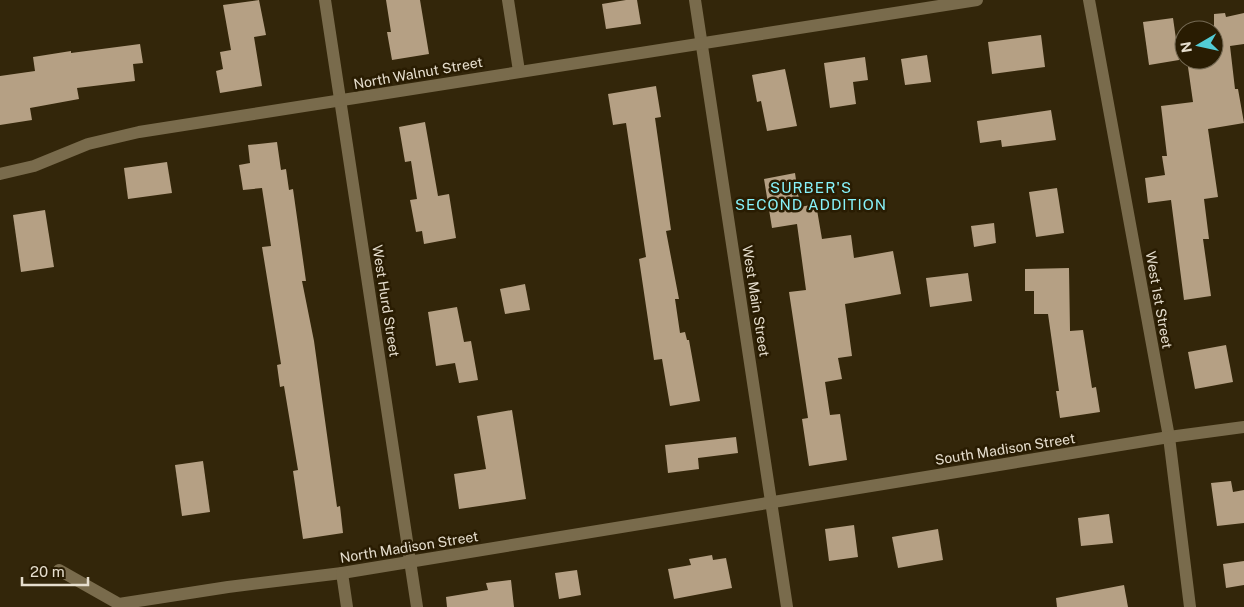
<svg xmlns="http://www.w3.org/2000/svg" width="1244" height="607" font-family="'Public Sans',sans-serif">
  <style>
    .building { fill: #b5a084 }
    .lines { fill: none; stroke-linecap: round; stroke-linejoin: round }
    .minor { stroke: #796b4c; stroke-width: 12 }
    .labels { text-anchor: middle; stroke-width: 5; stroke-linejoin: round; paint-order: stroke }
    .street-label { font-size: 14px; fill: #e6dece; stroke: #291c02 }
    .neighbourhood-label { font-size: 15px; letter-spacing: 1px; fill: #87f3fb; stroke: #291c02 }
  </style>
  <rect width="100%" height="100%" fill="#33260a"/>
  <g class="building">
    <polygon points="259,0 266,35 254,37 262,86 220,93 216,71 223,69 220,52 231,50 223,5"/>
    <polygon points="386,0 420,0 429,54 392,60 387,32 391,32"/>
    <polygon points="626,0 637,0 641,24 606,29 602,4"/>
    <polygon points="1225,13 1226,17 1244,13 1244,44 1230,46 1235,89 1238,89 1244,123 1208,129 1218,197 1204,199 1209,239 1203,239 1211,296 1184,300 1171,200 1148,203 1145,178 1165,175 1162,156 1167,156 1161,106 1193,102 1188,67 1214,63 1214,14"/>
    <polygon points="1173,18 1179,60 1149,65 1143,22"/>
    <polygon points="1041,35 1045,67 992,74 988,42"/>
    <polygon points="140,44 143,63 133,64 135,81 77,88 79,99 30,108 32,120 0,125 0,76 35,71 33,57 71,51 71,53"/>
    <polygon points="927,55 931,82 905,85 901,59"/>
    <polygon points="865,57 868,80 853,82 856,104 830,108 824,63"/>
    <polygon points="785,69 797,126 767,131 761,101 757,102 752,75"/>
    <polygon points="656,86 661,117 655,118 671,230 666,231 679,299 675,299 680,333 685,332 687,340 689,340 700,401 670,406 662,359 654,360 639,259 646,257 626,123 613,125 608,94"/>
    <polygon points="1051,110 1056,140 1002,147 1001,140 980,143 977,121"/>
    <polygon points="425,122 438,196 449,194 456,238 424,244 422,231 416,232 410,200 417,199 411,161 405,162 399,127"/>
    <polygon points="277,142 281,170 286,169 289,190 293,189 306,281 302,281 314,341 337,507 340,506 343,533 303,539 293,471 298,470 284,386 280,387 277,365 281,364 262,247 271,246 262,188 243,190 239,165 250,163 248,145"/>
    <polygon points="167,162 172,193 128,199 124,168"/>
    <polygon points="795,173 800,207 816,204 822,239 851,235 854,258 893,251 901,294 845,304 852,356 838,358 842,379 825,382 830,415 840,414 847,460 809,466 802,419 808,418 789,292 806,290 797,224 772,228 764,179"/>
    <polygon points="1057,188 1064,233 1036,237 1029,192"/>
    <polygon points="45,210 54,267 21,272 13,215"/>
    <polygon points="994,223 996,243 974,247 971,226"/>
    <polygon points="1069,268 1070,331 1083,330 1092,388 1096,387 1100,412 1060,418 1056,391 1059,391 1048,314 1034,314 1034,291 1025,291 1025,269"/>
    <polygon points="968,273 972,301 930,307 926,278"/>
    <polygon points="525,284 530,310 505,314 500,289"/>
    <polygon points="457,307 464,342 471,341 478,380 459,383 455,363 436,366 428,312"/>
    <polygon points="1226,345 1233,382 1195,389 1188,352"/>
    <polygon points="512,410 526,499 459,509 454,474 486,469 477,416"/>
    <polygon points="736,437 738,453 698,458 699,469 668,473 665,445"/>
    <polygon points="203,461 210,512 182,516 175,465"/>
    <polygon points="1231,481 1233,492 1244,490 1244,523 1217,526 1211,483"/>
    <polygon points="1109,514 1113,543 1081,546 1078,518"/>
    <polygon points="854,525 858,557 829,561 825,529"/>
    <polygon points="938,529 943,560 898,568 892,537"/>
    <polygon points="712,555 713,560 726,558 732,588 674,599 668,569 691,565 689,559"/>
    <polygon points="1244,561 1244,585 1226,588 1223,564"/>
    <polygon points="577,570 581,595 559,599 555,573"/>
    <polygon points="511,580 514,607 447,607 446,597 488,590 486,583"/>
    <polygon points="1124,585 1128,607 1057,607 1056,598"/>
  </g>
  <g class="lines">
    <g class="minor">
      <polyline points="325,0 417,607"/>
      <polyline points="508,0 519,71"/>
      <polyline points="695,0 787,607"/>
      <polyline points="1089,0 1169,437 1190,607"/>
      <polyline points="0,174 34,166 88,144 139,132 977,0"/>
      <polyline points="59,570 119,604 228,587 342,573 1169,437 1244,427"/>
      <polyline points="342,573 347,607"/>
    </g>
  </g>
  <g class="labels">
    <g class="street-label">
      <text transform="translate(418 73) rotate(-10)" y="5">North Walnut Street</text>
      <text transform="translate(1159 300) rotate(80)" y="5">West 1st Street</text>
      <text transform="translate(386 301) rotate(81)" y="5">West Hurd Street</text>
      <text transform="translate(756 301) rotate(81)" y="5">West Main Street</text>
      <text transform="translate(1005 449) rotate(-9)" y="5">South Madison Street</text>
      <text transform="translate(409 547) rotate(-9)" y="5">North Madison Street</text>
    </g>
    <g class="neighbourhood-label">
      <text x="811" y="193">SURBER'S<tspan x="811" dy="17">SECOND ADDITION</tspan></text>
    </g>
  </g>
  <g transform="translate(1199 45) rotate(261)"><circle r="24" fill="#291c02" stroke="#756a54"/>
  <path d="M0-4L9 19L0 12L-9 19Z" fill="#52ccd5"/>
  <text y="-8" font-size="14" font-weight="bold" text-anchor="middle" fill="#e6dece">N</text>
  </g>
  <path d="M22 577v8h66v-8" fill="none" stroke="#e6dece" stroke-width="2.5"/>
  <text x="30" y="577" font-size="15" fill="#e6dece" stroke="#291c02" stroke-width="4" paint-order="stroke">20 m</text>
</svg>
